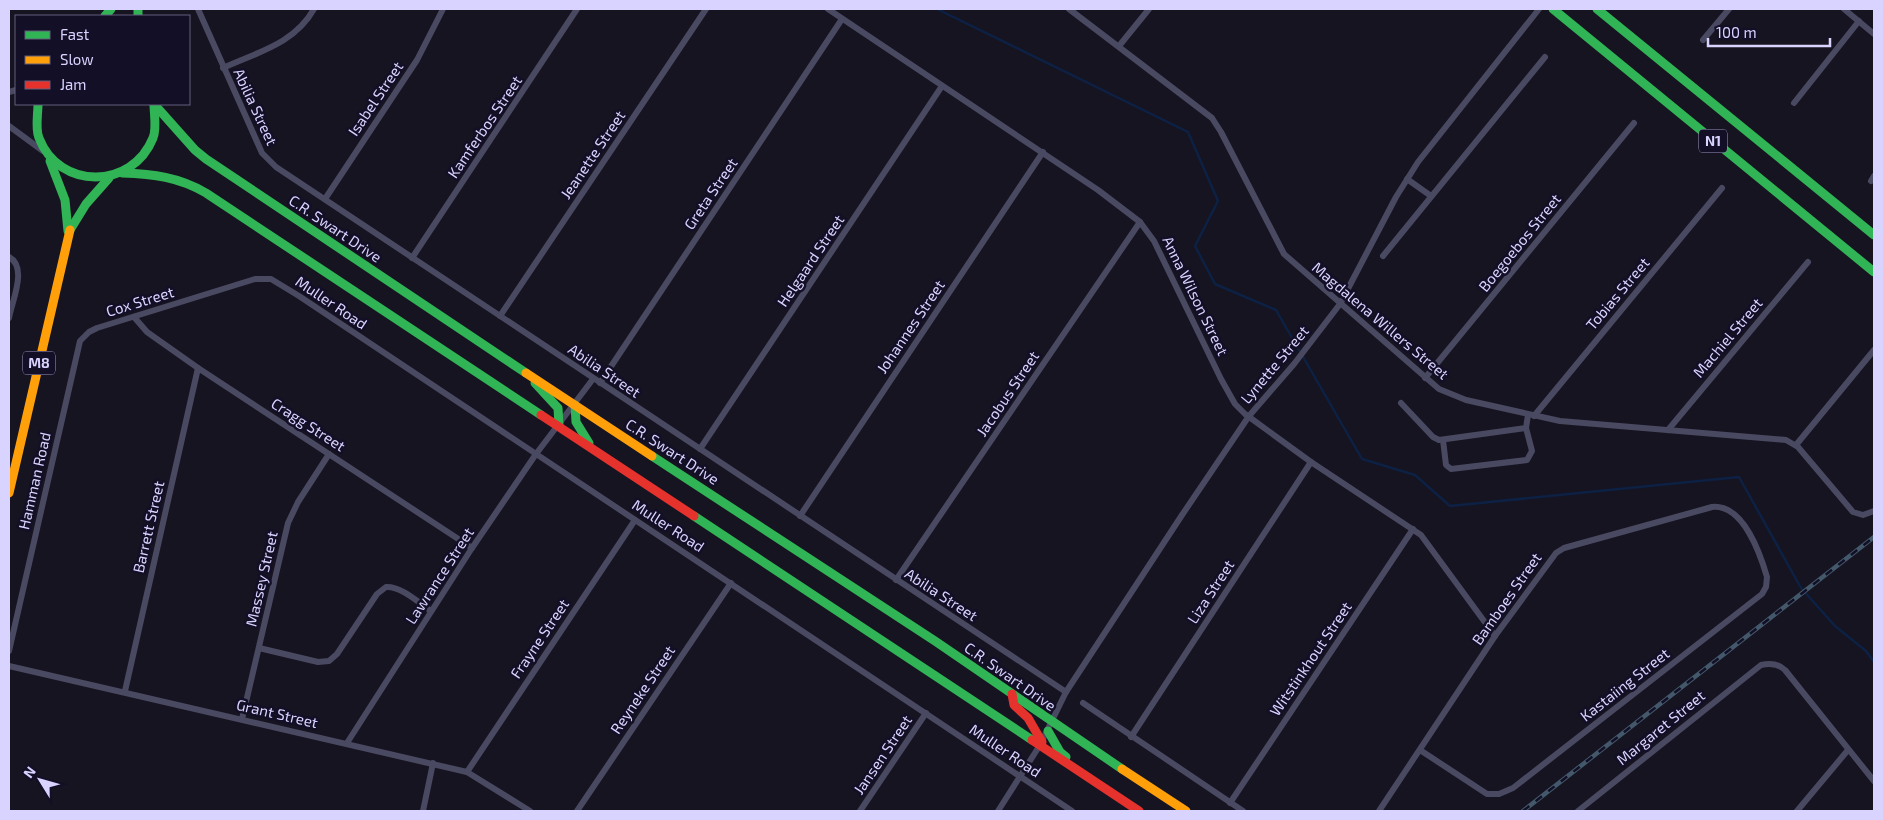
<svg xmlns="http://www.w3.org/2000/svg" width="1883" height="820" font-family="'Exo 2',sans-serif">
  <style>
    .lines { fill: none; stroke-linecap: round; stroke-linejoin: round }
    .stream { stroke: #0d2144; stroke-width: 2.5 }
    .street { stroke: #4a4962; stroke-width: 6 }
    .fast { stroke: #30b455; stroke-width: 9 }
    .slow { stroke: #ff9f0a; stroke-width: 9 }
    .jam { stroke: #e5322d; stroke-width: 9 }
    .rail-casing { stroke: #43596b; stroke-width: 4.5 }
    .rail { stroke: #130f26; stroke-width: 2.5; stroke-dasharray: 8; stroke-linecap: butt }
    .labels { text-anchor: middle; stroke-width: 5; stroke-linejoin: round; paint-order: stroke }
    .shield { fill: #130f26; stroke: #9e99be; stroke-width: 1 }
    .shield-label { font-size: 14px; font-weight: bold; fill: #d9d4ff }
    .street-label { font-size: 15px; fill: #d9d4ff; stroke: #130f26 }
  </style>
  <rect width="100%" height="100%" fill="#161421"/>
  <g class="lines">
    <polyline class="stream" points="937,9 1188,132 1218,201 1195,246 1215,284 1276,310 1362,459 1415,475 1450,506 1739,477 1801,588 1835,626 1866,651 1874,662"/>
    <g class="street">
      <polyline points="198,9 262,153 276,167 1066,692"/>
      <polyline points="828,9 1098,190 1140,222 1154,241 1221,379 1235,404 1245,414 1311,462 1421,535 1495,636"/>
      <polyline points="1069,9 1212,118 1221,132 1284,254 1439,389 1466,400 1560,421 1786,440 1798,447 1853,512 1863,515 1874,511"/>
      <polyline points="1844,9 1874,34"/>
      <polyline points="1703,40 1729,9"/>
      <polyline points="1119,46 1149,9"/>
      <path d="M 223,68 C 258,52 294,44 314,9"/>
      <polyline points="9,92 16,90"/>
      <polyline points="1794,103 1859,21"/>
      <polyline points="9,126 43,151"/>
      <polyline points="1407,179 1431,196"/>
      <polyline points="1871,181 1874,176"/>
      <polyline points="325,199 417,60 443,9"/>
      <polyline points="1383,256 1545,57"/>
      <path d="M 9,257 C 28,267 12,301 9,318"/>
      <polyline points="412,258 577,9"/>
      <polyline points="500,316 706,9"/>
      <polyline points="134,317 147,332 198,368 472,548"/>
      <polyline points="1425,378 1634,123"/>
      <polyline points="600,383 842,19"/>
      <polyline points="1401,403 1433,437 1439,440 1526,428 1528,415"/>
      <polyline points="1534,416 1722,188"/>
      <polyline points="1668,430 1808,262"/>
      <polyline points="1443,440 1446,465 1451,469 1527,460 1532,451 1526,428"/>
      <polyline points="1796,445 1874,350"/>
      <polyline points="700,449 942,86"/>
      <polyline points="800,516 1043,152"/>
      <polyline points="896,580 1140,222"/>
      <path d="M 259,648 L 318,662 L 329,661 L 337,654 L 377,594 L 386,587 C 401,586 419,603 431,611"/>
      <polyline points="9,651 80,341 89,332 97,328 255,279 271,279 299,296 1072,811"/>
      <polyline points="9,666 467,772 530,811"/>
      <polyline points="125,691 198,368"/>
      <polyline points="1083,703 1243,811"/>
      <polyline points="242,719 288,523 298,502 329,454"/>
      <polyline points="1131,737 1311,462"/>
      <polyline points="347,743 472,548 536,454 593,379"/>
      <polyline points="467,772 635,520"/>
      <polyline points="1230,803 1413,529"/>
      <polyline points="423,811 433,763"/>
      <polyline points="577,811 731,583"/>
      <polyline points="860,811 926,713"/>
      <polyline points="998,811 1040,745 1066,692 1182,515 1249,416 1294,364 1340,304 1396,197 1418,162 1539,9"/>
      <path d="M 1379,811 L 1495,636 L 1556,553 L 1564,548 L 1712,507 C 1743,504 1760,553 1767,577 L 1766,587 L 1762,594 L 1513,788 L 1499,794 L 1487,794 L 1420,750"/>
      <path d="M 1578,811 L 1761,665 C 1770,663 1778,663 1785,670 L 1874,781"/>
      <polyline points="1797,811 1848,750"/>
    </g>
    <g class="fast">
      <polyline points="138,9 138,16"/>
      <polyline points="1553,9 1874,272"/>
      <polyline points="1597,9 1874,235"/>
      <polyline points="105,16 111,9"/>
      <path d="M 38,104 C 38,114 35,129 39,138 C 59,190 132,190 153,138 C 157,129 154,114 154,104"/>
      <polyline points="154,104 195,150 206,159 526,373"/>
      <polyline points="50,161 65,200 68,231"/>
      <path d="M 122,173 C 153,174 179,177 206,193 L 541,415"/>
      <polyline points="70,230 86,204 109,178"/>
      <polyline points="535,383 558,408 559,426"/>
      <polyline points="575,405 576,422 589,443"/>
      <polyline points="652,456 935,641 1122,769"/>
      <polyline points="694,516 1032,740"/>
      <polyline points="1048,731 1060,752 1066,757"/>
    </g>
    <g class="slow">
      <polyline points="526,373 652,456"/>
      <polyline points="9,493 70,230"/>
      <polyline points="1122,769 1186,811"/>
    </g>
    <g class="jam">
      <polyline points="541,415 694,516"/>
      <polyline points="1012,694 1014,705 1028,718 1042,742"/>
      <polyline points="1032,740 1139,811"/>
    </g>
    <g class="rail-casing">
      <polyline id="rail" points="1523,811 1874,537"/>
    </g>
    <use href="#rail" class="rail"/>
  </g>
  <g class="labels">
    <g class="shield">
      <rect x="1699" y="129.5" width="28" height="23" rx="4"/>
      <rect x="23" y="351.5" width="32" height="23" rx="4"/>
    </g>
    <g class="shield-label">
      <text x="1713" y="146">N1</text>
      <text x="39" y="368">M8</text>
    </g>
    <g class="street-label">
      <text transform="translate(376 99) rotate(-56)" y="5">Isabel Street</text>
      <text transform="translate(255 107) rotate(65)" y="5">Abilia Street</text>
      <text transform="translate(485 127) rotate(-56)" y="5">Kamferbos Street</text>
      <text transform="translate(593 155) rotate(-56)" y="5">Jeanette Street</text>
      <text transform="translate(711 194) rotate(-56)" y="5">Greta Street</text>
      <text transform="translate(335 229) rotate(34)" y="5">C.R. Swart Drive</text>
      <text transform="translate(1520 243) rotate(-51)" y="5">Boegoebos Street</text>
      <text transform="translate(811 261) rotate(-56)" y="5">Helgaard Street</text>
      <text transform="translate(1618 294) rotate(-50)" y="5">Tobias Street</text>
      <text transform="translate(1195 296) rotate(64)" y="5">Anna Wilson Street</text>
      <text transform="translate(140 302) rotate(-17)" y="5">Cox Street</text>
      <text transform="translate(331 303) rotate(34)" y="5">Muller Road</text>
      <text transform="translate(1380 321) rotate(40)" y="5">Magdalena Willers Street</text>
      <text transform="translate(911 327) rotate(-56)" y="5">Johannes Street</text>
      <text transform="translate(1728 338) rotate(-50)" y="5">Machiel Street</text>
      <text transform="translate(1275 365) rotate(-50)" y="5">Lynette Street</text>
      <text transform="translate(604 371) rotate(34)" y="5">Abilia Street</text>
      <text transform="translate(1008 394) rotate(-56)" y="5">Jacobus Street</text>
      <text transform="translate(308 425) rotate(33)" y="5">Cragg Street</text>
      <text transform="translate(672 452) rotate(33)" y="5">C.R. Swart Drive</text>
      <text transform="translate(35 481) rotate(-77)" y="5">Hamman Road</text>
      <text transform="translate(668 526) rotate(33)" y="5">Muller Road</text>
      <text transform="translate(149 527) rotate(-77)" y="5">Barrett Street</text>
      <text transform="translate(440 576) rotate(-57)" y="5">Lawrance Street</text>
      <text transform="translate(262 579) rotate(-77)" y="5">Massey Street</text>
      <text transform="translate(1211 592) rotate(-57)" y="5">Liza Street</text>
      <text transform="translate(941 595) rotate(33)" y="5">Abilia Street</text>
      <text transform="translate(1507 599) rotate(-55)" y="5">Bamboes Street</text>
      <text transform="translate(540 639) rotate(-56)" y="5">Frayne Street</text>
      <text transform="translate(1311 659) rotate(-56)" y="5">Witstinkhout Street</text>
      <text transform="translate(1010 677) rotate(35)" y="5">C.R. Swart Drive</text>
      <text transform="translate(1625 685) rotate(-38)" y="5">Kastaiing Street</text>
      <text transform="translate(643 690) rotate(-56)" y="5">Reyneke Street</text>
      <text transform="translate(277 714) rotate(13)" y="5">Grant Street</text>
      <text transform="translate(1661 728) rotate(-39)" y="5">Margaret Street</text>
      <text transform="translate(1005 751) rotate(34)" y="5">Muller Road</text>
      <text transform="translate(883 755) rotate(-56)" y="5">Jansen Street</text>
    </g>
  </g>
  <rect width="1883" height="820" fill="none" stroke="#d9d4ff" stroke-width="20"/>
  <rect x="15" y="15" width="175" height="90" fill="#130f26" stroke="#625e7d"/>
  <rect x="25" y="31" width="25" height="8" fill="#30b455" stroke="#625e7d"/>
  <text x="60" y="40" font-size="15" fill="#d9d4ff">Fast</text>
  <rect x="25" y="56" width="25" height="8" fill="#ff9f0a" stroke="#625e7d"/>
  <text x="60" y="65" font-size="15" fill="#d9d4ff">Slow</text>
  <rect x="25" y="81" width="25" height="8" fill="#e5322d" stroke="#625e7d"/>
  <text x="60" y="90" font-size="15" fill="#d9d4ff">Jam</text>
  <g transform="translate(40 780) rotate(307)" stroke="#130f26" stroke-width="4" paint-order="stroke">
  <path d="M0-4L9 19L0 12L-9 19Z" fill="#d9d4ff"/>
  <text y="-8" font-size="14" font-weight="bold" text-anchor="middle" fill="#d9d4ff">N</text>
  </g>
  <path d="M1708 38v8h122v-8" fill="none" stroke="#d9d4ff" stroke-width="2.5"/>
  <text x="1716" y="38" font-size="15" fill="#d9d4ff" stroke="#130f26" stroke-width="4" paint-order="stroke">100 m</text>
</svg>
